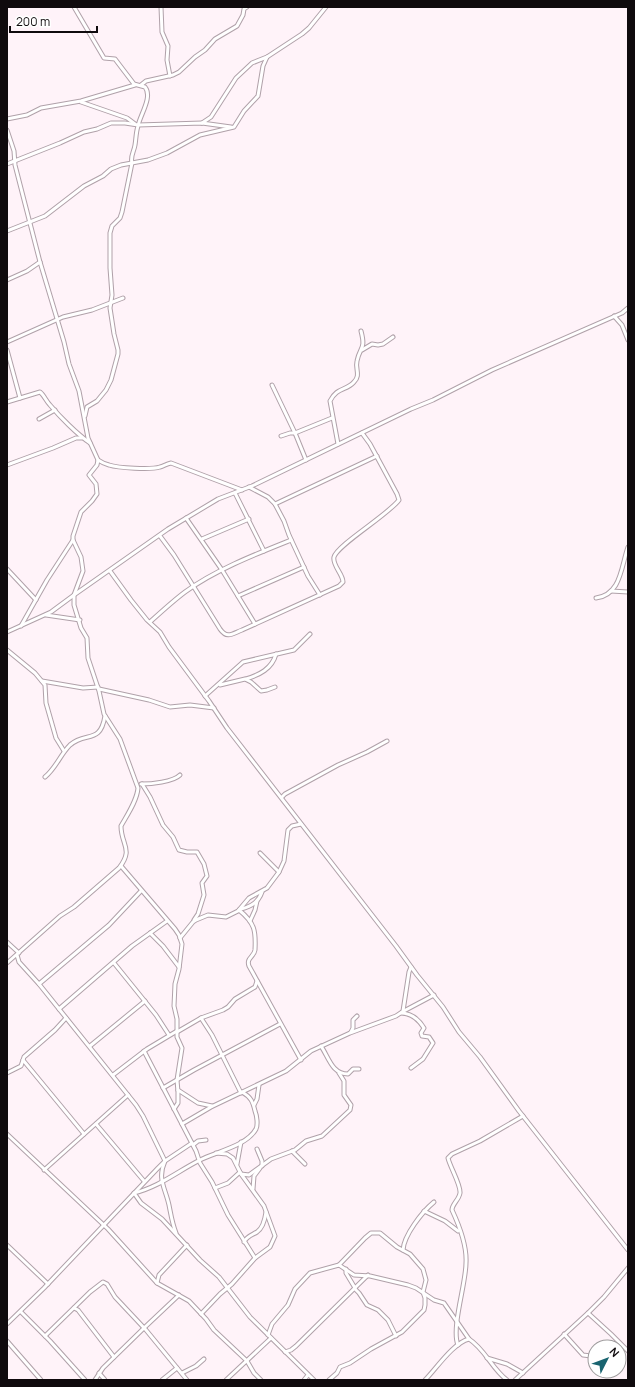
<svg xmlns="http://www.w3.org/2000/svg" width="635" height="1387" font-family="Manrope,sans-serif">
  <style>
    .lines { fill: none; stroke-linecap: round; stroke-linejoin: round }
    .minor-casing { stroke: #b0a1a9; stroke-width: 5 }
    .minor { stroke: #fff; stroke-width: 3 }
  </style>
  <rect width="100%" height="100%" fill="#fff3f9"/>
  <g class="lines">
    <g class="minor-casing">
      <g id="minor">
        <path d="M 74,7 L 104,58 L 115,59 L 134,84 L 145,87 C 153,97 140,115 138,126 C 136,132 136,139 135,145 C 134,152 130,156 132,163 L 122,212 L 120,218 L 112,226 L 110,233 L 110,268 L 112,295 L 110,308 L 114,334 L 118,350 L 118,354 L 111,380 L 106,390 L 97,401 L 87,407 L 85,416"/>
        <polyline points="161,7 162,32 168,46 167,60 170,76"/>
        <polyline points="141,85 146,81 173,75 179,72 195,57 205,50 215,39 237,26 243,15 244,9 247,7"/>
        <polyline points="81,102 127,118 135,124"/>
        <polyline points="7,119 27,115 41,108 81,101 135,85"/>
        <polyline points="202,123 211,117 236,78 252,63 267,57 302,34 309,28 326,7"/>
        <path d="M 7,130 L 14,151 L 15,165 L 40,262 L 64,342 L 69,364 L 79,391 L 88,438 L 98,460 L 97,465 L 89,475 L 96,484 L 97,494 L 92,501 L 81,512 L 73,536 L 73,540 L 81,557 L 83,571 L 74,595 L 74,605 L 81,628 L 87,638 L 88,658 L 99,691 L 104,714 L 120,739 L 138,788 C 137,801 127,815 121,826 C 121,845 134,849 119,868 L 74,907 L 60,916 L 7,963"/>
        <polyline points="7,164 60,143 84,132 97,129 111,123 125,123 138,125 202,123 231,127"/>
        <polyline points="7,231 45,216 84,186 103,176 111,169 121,165 148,160 167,153 200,135 234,127 244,111 258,96 263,66 267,57"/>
        <polyline points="7,280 27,271 40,262"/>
        <polyline points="614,316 622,325 628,340"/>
        <polyline points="7,342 63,317 92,310 123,298"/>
        <polyline points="7,350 20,398"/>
        <polyline points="362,350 372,344 378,345 383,344 393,337"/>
        <polyline points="272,385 295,433 306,460"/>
        <path d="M 7,402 L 40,392 C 44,395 46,401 50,405 C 60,417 77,434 90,443"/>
        <polyline points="39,419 55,410"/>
        <polyline points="281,436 290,433 295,433 332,418"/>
        <path d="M 338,444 L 330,401 C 337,387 346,391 354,382 C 361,375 355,369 357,361 C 360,346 366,350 361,331"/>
        <path d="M 98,460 C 101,462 105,464 109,465 C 118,468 151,470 160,467 C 164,466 166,464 171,463 L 242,490"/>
        <polyline points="7,465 53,448 76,438 82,438"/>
        <polyline points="249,487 268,497 275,504 284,521 289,535 308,576 320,595"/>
        <polyline points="235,493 264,551"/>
        <polyline points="275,504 377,456"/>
        <polyline points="186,518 222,570 255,624"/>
        <path d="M 160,536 L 174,555 L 220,629 C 227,639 232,634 242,630 L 339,586 L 343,582 C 343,574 332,565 334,557 C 337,545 388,515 399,500 L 397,494 L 370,444 L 362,433"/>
        <polyline points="202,539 249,519"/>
        <polyline points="7,569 36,600"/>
        <polyline points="110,571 131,600 147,620 160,632 169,647 209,701 227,728 396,946 417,975 443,1007 459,1032 480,1057 519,1111 628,1250"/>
        <polyline points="611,591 628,592"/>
        <polyline points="238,596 304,567"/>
        <path d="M 596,598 C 621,595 621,567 628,547"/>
        <polyline points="46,615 80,620"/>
        <path d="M 150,622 C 161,612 173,601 185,592 C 215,570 256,554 291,540"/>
        <polyline points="21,626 47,580 73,540"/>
        <polyline points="7,632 51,612 74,595 168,529 218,499 252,486 411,409 433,400 492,370 622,313 628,308"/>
        <polyline points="7,650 35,673 45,685 46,703 56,738 64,751"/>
        <path d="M 246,679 C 259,675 272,669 276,654"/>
        <polyline points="42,681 83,688 98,687"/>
        <polyline points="220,685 245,679 251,682 261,691 267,690 275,687"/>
        <polyline points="99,689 149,700 170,707 190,705 214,708"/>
        <polyline points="205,696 243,662 294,650 310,634"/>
        <path d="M 45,777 C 56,768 60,755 70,745 C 86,731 100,745 105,716"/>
        <path d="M 141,784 C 151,784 173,782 180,775"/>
        <polyline points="142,784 150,797 163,825 173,837 179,850 187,852 197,852 204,864 207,876 202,883 204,895 198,914 194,920"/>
        <polyline points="282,797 285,794 338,765 367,752 387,741"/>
        <polyline points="260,853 279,872"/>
        <polyline points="121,866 175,929 179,935 182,944 179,969 175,984 174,1006 177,1019 177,1037 182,1048 177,1080 178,1092 178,1103 174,1109"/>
        <path d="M 241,909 C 251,907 259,901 262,892"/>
        <path d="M 239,910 C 255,923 256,931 255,950 C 254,957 246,958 249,966 L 301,1060"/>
        <polyline points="250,921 255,910 257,901"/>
        <polyline points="150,933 163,946 179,967"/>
        <polyline points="180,938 193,922 196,920 208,915 226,917 238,911 249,898 267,888 279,872 284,861 288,830 292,826 301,824"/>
        <polyline points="7,942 19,953"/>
        <path d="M 17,955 L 19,962 L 39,984 L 136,1105 L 143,1116 L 165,1161 C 157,1179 165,1187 169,1205 C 171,1215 172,1223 176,1233"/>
        <polyline points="114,963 156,1015 169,1035"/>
        <polyline points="39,984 109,925 141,891"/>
        <polyline points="59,1009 132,946 167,921"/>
        <polyline points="403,1011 409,972 411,967"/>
        <path d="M 401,1013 C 411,1013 419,1020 424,1028 L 421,1033 L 422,1036 L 429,1037 L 433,1043 L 423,1059 L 411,1068"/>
        <polyline points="201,1018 212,1035 241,1093"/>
        <polyline points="177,1032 201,1018 223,1010 228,1007 235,999 255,987 257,981"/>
        <polyline points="351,1032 353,1028 353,1020 357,1016"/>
        <polyline points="90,1046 145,1001"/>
        <path d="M 321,1046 C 329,1058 332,1074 348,1074 L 353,1069 L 359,1069"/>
        <polyline points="144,1051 196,1151 200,1163 212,1182 228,1215 255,1258"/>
        <polyline points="23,1060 84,1134"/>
        <polyline points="7,1073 21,1066 24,1057 55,1030 66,1018"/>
        <polyline points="113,1075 147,1049 177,1031"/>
        <polyline points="163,1088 194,1070 280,1024"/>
        <polyline points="178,1090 198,1103 212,1106"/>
        <path d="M 242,1092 C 251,1097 253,1102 255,1111 C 257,1116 258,1125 256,1129 C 247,1146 215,1152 200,1160 C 178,1171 159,1187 134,1193 L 141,1203 L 162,1219 L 200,1260 L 219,1277 L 250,1317 L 314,1380"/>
        <polyline points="254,1105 257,1099 259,1085"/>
        <polyline points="96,1124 144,1181"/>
        <polyline points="182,1124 211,1107 286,1071 311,1051 350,1033 396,1016 402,1012 434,995"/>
        <polyline points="7,1134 108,1229 157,1283 189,1301 206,1319 214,1330 247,1361 254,1373 261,1380"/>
        <polyline points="193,1145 198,1141 206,1140"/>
        <polyline points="257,1149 262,1161 262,1166"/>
        <polyline points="292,1151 305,1164"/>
        <polyline points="237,1164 241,1142"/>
        <polyline points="44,1170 128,1095"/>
        <polyline points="241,1174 249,1175 271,1159 295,1150 306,1141 322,1136 350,1110 351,1105 344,1095 344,1081 339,1073"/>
        <polyline points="215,1188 228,1183 240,1172"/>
        <polyline points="253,1189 254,1176 260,1168"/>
        <polyline points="424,1211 445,1221 458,1231"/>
        <path d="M 244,1242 C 247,1236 252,1235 257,1232 C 263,1228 265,1219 266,1212"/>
        <polyline points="7,1245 48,1284"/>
        <path d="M 403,1250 C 404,1235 422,1212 434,1202"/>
        <polyline points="346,1269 346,1273 355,1288"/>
        <polyline points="157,1283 159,1275 187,1245"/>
        <polyline points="355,1289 359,1293 367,1305 378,1310 388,1320 396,1336"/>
        <polyline points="74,1308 78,1310 114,1357"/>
        <polyline points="21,1312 50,1341 85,1380"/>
        <polyline points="588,1313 611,1334 628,1351"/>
        <polyline points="201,1314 220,1294 232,1284 255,1258 270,1247 275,1236 264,1206 241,1174 233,1158 227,1154 216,1153"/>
        <polyline points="7,1324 44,1288 158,1168 165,1161 192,1143"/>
        <polyline points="564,1334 583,1355 591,1356 595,1353"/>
        <polyline points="268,1335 272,1324 288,1305 295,1289 310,1273 339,1265 354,1275 370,1276 408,1285 416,1288 434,1300 444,1303 460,1326 469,1339"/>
        <polyline points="45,1336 90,1292 103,1282 107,1284 115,1297 146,1330 187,1380"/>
        <polyline points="7,1341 41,1380"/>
        <path d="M 458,1345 C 451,1328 466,1284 466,1263 C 467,1247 459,1225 452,1210 C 452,1204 459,1200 460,1193 C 461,1185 450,1167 448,1158 L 452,1154 L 480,1141 L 523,1116"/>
        <polyline points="602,1347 604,1344"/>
        <polyline points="285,1352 291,1350 296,1346 368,1275"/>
        <polyline points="487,1358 507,1364 523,1373"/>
        <polyline points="99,1373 105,1380"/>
        <polyline points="182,1373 196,1366 204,1359"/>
        <polyline points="95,1380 103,1368 144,1328 179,1295"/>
        <polyline points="162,1380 177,1368"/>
        <polyline points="226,1380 271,1338"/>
        <polyline points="304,1380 308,1375"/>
        <polyline points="329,1380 337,1373 340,1367 350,1363 371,1349 402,1332 424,1310 425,1305 425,1298 423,1292 426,1280 423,1269 410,1254 397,1247 380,1233 371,1233 365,1238 339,1265"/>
        <path d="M 425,1380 C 436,1369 453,1343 469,1339 C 485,1349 492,1369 507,1380"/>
        <polyline points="515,1380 589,1312 604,1297 628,1268"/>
      </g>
    </g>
    <use href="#minor" class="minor"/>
  </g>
  <rect width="635" height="1387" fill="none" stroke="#0f0a0d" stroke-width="16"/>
  <g transform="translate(607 1359) rotate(48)"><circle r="19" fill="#ffffff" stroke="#9f9d9e"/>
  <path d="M0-3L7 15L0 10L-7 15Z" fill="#196470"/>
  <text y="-6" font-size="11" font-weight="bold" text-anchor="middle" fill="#0f0a0d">N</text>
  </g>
  <path d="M10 26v6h87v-6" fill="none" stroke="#0f0a0d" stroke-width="2"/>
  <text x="16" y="26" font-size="12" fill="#0f0a0d" stroke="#ffffff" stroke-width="3" paint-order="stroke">200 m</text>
</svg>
